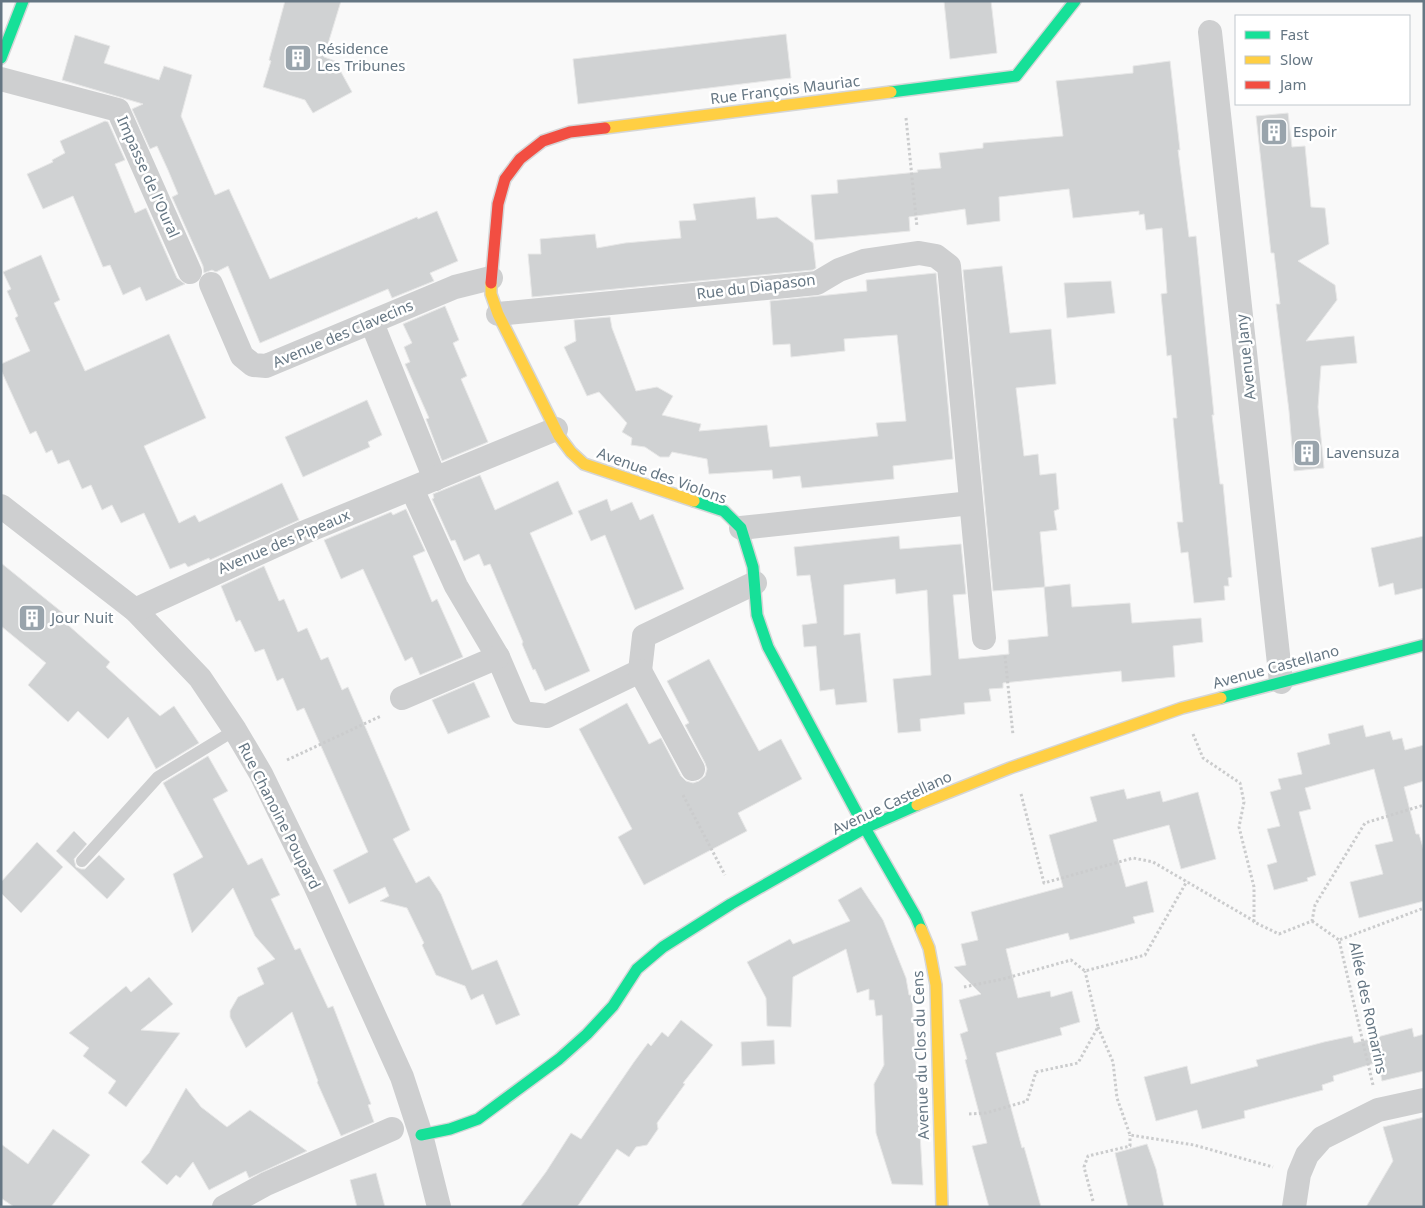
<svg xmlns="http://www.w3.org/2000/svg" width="1425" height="1208" font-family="'Noto Sans',sans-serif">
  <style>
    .building { fill: #d0d2d3; stroke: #e8e8e8 }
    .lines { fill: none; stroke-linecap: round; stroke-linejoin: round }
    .fast-casing { stroke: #d5d6d7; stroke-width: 14 }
    .slow-casing { stroke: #d5d6d7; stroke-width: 14 }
    .jam-casing { stroke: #d5d6d7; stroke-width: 14 }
    .path { stroke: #cbcccd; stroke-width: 3; stroke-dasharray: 2.5 2.5; stroke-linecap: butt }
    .lane { stroke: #cecfd0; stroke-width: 12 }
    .street { stroke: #cecfd0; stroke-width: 24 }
    .fast { stroke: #16e098; stroke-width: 11 }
    .slow { stroke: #ffcf43; stroke-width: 11 }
    .jam { stroke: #f24e42; stroke-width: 11 }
    .labels { text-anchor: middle; stroke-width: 5; stroke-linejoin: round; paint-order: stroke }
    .poi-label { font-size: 15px; fill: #657683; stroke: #fff; text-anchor: start }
    .street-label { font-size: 15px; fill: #657683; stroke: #fff }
  </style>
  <rect width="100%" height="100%" fill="#f9f9f9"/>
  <g class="building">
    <polygon points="285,1 341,1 324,57 335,61 352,92 313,113 305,100 263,87 271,61 269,60"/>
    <polygon points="944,1 991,1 997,53 950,59"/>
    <polygon points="786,34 791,78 578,104 573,59"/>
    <polygon points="75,35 110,46 104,63 159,80 164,66 192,75 181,116 215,195 229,189 270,279 417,217 418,219 437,211 458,261 430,273 434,281 392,298 388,289 260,343 228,266 216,272 212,270 204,273 203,266 172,197 178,194 168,170 157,146 150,149 132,109 143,104 62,80"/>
    <polygon points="1170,61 1180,150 1178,150 1189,237 1196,236 1214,415 1212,415 1220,484 1223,484 1232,577 1228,578 1229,586 1224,586 1225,600 1194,603 1188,552 1181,553 1177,522 1183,522 1173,418 1177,418 1171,355 1167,356 1161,294 1167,293 1162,228 1146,230 1144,214 1139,215 1139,211 1073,218 1069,189 999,197 1000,221 967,225 965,209 909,217 910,231 815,240 811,195 838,193 837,180 918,172 917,170 941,168 939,153 983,148 983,143 1063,136 1056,81 1133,73 1133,66"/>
    <polygon points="1288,113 1292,147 1305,146 1311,207 1325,208 1329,244 1298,261 1335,285 1337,300 1306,341 1354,336 1357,363 1321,366 1318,407 1324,468 1294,471 1289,411 1276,304 1280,304 1274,253 1271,253 1256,116"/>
    <polygon points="105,121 108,122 125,160 115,164 135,213 146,208 177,278 185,284 146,301 140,287 123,295 110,265 103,267 73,196 43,209 27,174 53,162 52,160 65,153 60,141"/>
    <polygon points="755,197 757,219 777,217 813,243 816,268 813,270 532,297 528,254 541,254 540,239 595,234 597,248 625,243 681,238 679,221 696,220 693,204"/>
    <polygon points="41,255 60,300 54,303 85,371 169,334 206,418 144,446 179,523 195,515 199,522 282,483 299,520 210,560 209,558 188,567 185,563 170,569 144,513 121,523 112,505 102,510 91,485 82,489 69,460 58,464 52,450 46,453 36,431 30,434 1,370 1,364 30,351 15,318 18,316 7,291 11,289 3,272"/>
    <polygon points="1002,266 1010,333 1051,329 1056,384 1016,388 1024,456 1038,454 1040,475 1056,473 1059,509 1054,511 1057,530 1040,532 1045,587 993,591 963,270"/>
    <polygon points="936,273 953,459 893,466 894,479 802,488 800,476 773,479 772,470 709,474 707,459 672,452 669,457 660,457 645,447 631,445 632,438 622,432 627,423 599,392 587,396 564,347 576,341 574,320 610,317 612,328 636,391 657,387 673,396 662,415 701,424 699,431 767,425 770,447 878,436 876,423 906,421 897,335 844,339 845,351 791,357 790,344 773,345 770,301 867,291 866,280"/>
    <polygon points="1111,281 1115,313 1067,318 1064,283"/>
    <polygon points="445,306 459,340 453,343 467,376 461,379 488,442 442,461 426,419 429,418 405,364 410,362 404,347 412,343 403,324"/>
    <polygon points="367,400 382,435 368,442 370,447 303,477 285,437"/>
    <polygon points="480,475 495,510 558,481 573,514 530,533 590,671 545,691 535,669 533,670 522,644 523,642 490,564 484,566 479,554 464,561 455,540 451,541 432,499 434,498 433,494"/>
    <polygon points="607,499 611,511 632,502 640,520 653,514 684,589 635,610 605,535 591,541 578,511"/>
    <polygon points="406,509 425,551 413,556 432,602 437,599 463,657 420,675 412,657 405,661 363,569 341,579 324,540 391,512 393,515"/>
    <polygon points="899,536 900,549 961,544 966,594 953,595 959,659 1009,654 1008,640 1048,636 1044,587 1070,584 1072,607 1130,603 1132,623 1201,618 1203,642 1173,646 1175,677 1122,682 1121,671 1003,683 1003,688 989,689 991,701 964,703 965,714 920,719 921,731 898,733 893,679 931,675 927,590 896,594 895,579 844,585 844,635 860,633 867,702 836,705 834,689 820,691 816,646 804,647 802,625 817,623 810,575 797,576 794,547"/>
    <polygon points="1424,536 1424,588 1395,595 1393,583 1379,587 1371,548"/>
    <polygon points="1,563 63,613 60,618 110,662 106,667 160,716 174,706 199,743 156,769 128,717 108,739 78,711 68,722 28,685 46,663 1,626"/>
    <polygon points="264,566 279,601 284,599 298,632 307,628 321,660 328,657 342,690 348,687 410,830 393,839 416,883 429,876 441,894 472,970 497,960 520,1015 496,1025 483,994 471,1000 465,986 436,975 422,945 424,943 407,908 380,901 389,896 385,887 349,904 333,870 368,852 304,708 297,711 283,678 277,681 264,649 255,652 240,620 236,622 221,586"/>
    <polygon points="709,659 759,751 781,739 802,779 738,813 747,831 644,885 618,837 632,829 579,729 627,703 649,744 661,738 681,776 686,781 693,783 699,781 705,776 707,769 705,763 685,725 689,723 667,681"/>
    <polygon points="474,682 490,717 448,734 432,700"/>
    <polygon points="1363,725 1366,737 1390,731 1393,740 1402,738 1405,750 1424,745 1424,781 1404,787 1416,834 1419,834 1424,851 1424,901 1359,918 1350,882 1383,874 1375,845 1393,841 1374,769 1305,788 1311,809 1299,812 1316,875 1307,878 1308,881 1274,890 1267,865 1277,862 1267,829 1280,826 1270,792 1281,789 1278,779 1302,774 1297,753 1330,744 1328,734"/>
    <polygon points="208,756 228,791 213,799 248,865 262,858 280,895 271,899 295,950 300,948 328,1008 333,1006 371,1104 368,1105 374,1122 341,1136 317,1082 318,1081 292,1012 246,1048 230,1017 230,1011 238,997 264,984 257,968 275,959 255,936 233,888 192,933 173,874 203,857 163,783"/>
    <polygon points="1124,789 1127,799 1160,791 1163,802 1198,792 1216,859 1181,869 1169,825 1113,840 1126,887 1147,881 1154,912 1133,917 1135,923 1106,931 1070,940 1068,933 1006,949 1018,998 1050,991 1051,997 1072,991 1080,1022 1060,1028 1062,1035 996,1053 1022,1148 1024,1147 1041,1207 989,1207 972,1146 987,1143 965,1060 967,1059 960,1034 968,1031 959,1000 981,994 954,967 966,965 961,944 978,940 971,912 1063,887 1049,835 1097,821 1090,797"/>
    <polygon points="74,831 87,844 74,859 76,867 81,869 85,869 99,855 125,879 107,899 56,851"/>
    <polygon points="37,842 63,867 21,913 1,893 1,882"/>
    <polygon points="861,887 883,920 906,978 909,995 912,995 923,1185 892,1184 876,1133 874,1084 884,1065 882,1015 876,1016 874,1000 869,1000 869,989 857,993 846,949 793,977 791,1027 767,1026 766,998 747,962 790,939 793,944 850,921 838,900"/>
    <polygon points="149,977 173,1004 141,1030 180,1033 126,1107 108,1093 116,1081 83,1056 89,1048 69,1033 126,986 131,992"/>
    <polygon points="681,1020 713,1045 683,1083 685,1084 657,1123 658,1129 647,1145 636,1147 629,1157 617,1149 577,1207 520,1207 546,1172 571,1133 581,1139 634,1062 648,1043 651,1046 662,1032 668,1037"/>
    <polygon points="1412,1028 1414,1037 1424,1034 1424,1071 1382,1081 1378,1062 1333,1076 1334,1081 1322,1085 1323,1090 1244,1111 1245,1118 1202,1129 1197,1110 1156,1121 1144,1077 1187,1066 1191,1084 1258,1066 1256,1060 1324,1042 1352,1036 1354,1043"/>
    <polygon points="774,1040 775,1064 742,1066 741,1042"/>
    <polygon points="186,1088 201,1107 227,1127 250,1110 307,1151 249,1178 246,1171 209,1190 193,1162 180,1178 176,1175 167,1185 141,1162 149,1153"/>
    <polygon points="1424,1117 1424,1207 1366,1207 1393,1161 1383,1127"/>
    <polygon points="53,1129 90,1155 51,1207 14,1207 1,1198 1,1144 28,1164"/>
    <polygon points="1147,1144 1156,1169 1164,1207 1128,1207 1115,1153"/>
    <polygon points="376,1173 385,1207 357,1207 350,1180"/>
  </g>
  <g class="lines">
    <g class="fast-casing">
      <g id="fast">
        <polyline points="1,58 23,1"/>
        <polyline points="891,92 1016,76 1075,1"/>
        <polyline points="694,501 724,511 741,528 753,567 757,615 768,647 865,828 916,917 921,929"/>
        <polyline points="1221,698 1424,645"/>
        <polyline points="421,1135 450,1129 478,1119 559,1059 587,1034 613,1006 637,969 663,947 731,904 865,828 917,805"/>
      </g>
    </g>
    <g class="slow-casing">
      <g id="slow">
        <polyline points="605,128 891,92"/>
        <polyline points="491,283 491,294 498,314 559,436 571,452 584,464 694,501"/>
        <polyline points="917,805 1010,768 1182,708 1221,698"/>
        <polyline points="921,929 929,948 936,985 942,1207"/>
      </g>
    </g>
    <g class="jam-casing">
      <polyline id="jam" points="491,283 498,204 505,179 520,159 543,141 570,132 605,128"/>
    </g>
    <g class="path">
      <polyline points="906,118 917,227"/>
      <polyline points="1005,656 1013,735"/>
      <polyline points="1193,734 1203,758 1240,783 1244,802 1239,827 1254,887 1254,922 1279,934 1312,921 1315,905 1365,823 1424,805"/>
      <polyline points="287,760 381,716"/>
      <polyline points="1021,794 1044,883 1133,858 1153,862 1254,921"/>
      <polyline points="683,795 725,875"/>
      <polyline points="1312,921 1339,940"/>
      <polyline points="964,987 1003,979 1071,960 1085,971 1145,955 1187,881"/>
      <polyline points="1098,1027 1113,1062 1117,1098 1130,1135 1194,1145 1273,1167"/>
      <polyline points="1373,1085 1339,940 1424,908"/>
      <polyline points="969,1114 986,1113 1027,1101 1036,1072 1078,1063 1098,1027 1085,971"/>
      <polyline points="1093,1201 1084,1167 1088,1156 1130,1146 1130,1135"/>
    </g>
    <polyline class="lane" points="82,861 158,777 235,730"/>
    <g class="street">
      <polyline points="1210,32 1281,682"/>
      <polyline points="1,79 118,110 190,272"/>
      <polyline points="211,284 242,356 253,365 266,366 455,287 491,278"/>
      <polyline points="498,314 817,283 839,270 864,261 919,253 936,256 949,266 984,638"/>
      <polyline points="372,323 435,479"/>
      <polyline points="412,489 456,586 498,657 522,713 547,716 640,671 644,636 755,583"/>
      <polyline points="1,506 135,610 200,678 235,730 261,774 315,885 402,1077 421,1135 439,1207"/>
      <polyline points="741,528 971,503"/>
      <polyline points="135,610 305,532 556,429"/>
      <polyline points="640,671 693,769"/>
      <polyline points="402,698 498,657"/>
      <polyline points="224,1207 266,1184 392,1129"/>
      <polyline points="1294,1207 1299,1174 1307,1155 1322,1138 1378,1110 1424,1100"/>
    </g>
    <use href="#fast" class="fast"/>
    <use href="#slow" class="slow"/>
    <use href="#jam" class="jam"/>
  </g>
  <defs>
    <g id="building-square" transform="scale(1.4375)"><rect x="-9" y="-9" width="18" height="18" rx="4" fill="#99a4ac" stroke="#fff"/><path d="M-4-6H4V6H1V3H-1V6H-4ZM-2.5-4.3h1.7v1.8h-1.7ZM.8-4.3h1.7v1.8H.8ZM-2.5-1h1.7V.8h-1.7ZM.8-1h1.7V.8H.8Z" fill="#fff"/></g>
  </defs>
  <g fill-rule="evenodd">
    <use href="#building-square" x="298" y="58"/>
    <use href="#building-square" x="1274" y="132"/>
    <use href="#building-square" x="1307" y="453"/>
    <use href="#building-square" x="32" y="618"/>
  </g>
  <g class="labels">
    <g class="poi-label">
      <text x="317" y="54">Résidence<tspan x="317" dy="17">Les Tribunes</tspan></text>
      <text x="1293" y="137">Espoir</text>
      <text x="1326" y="458">Lavensuza</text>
      <text x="51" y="623">Jour Nuit</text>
    </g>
    <g class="street-label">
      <text transform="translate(785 90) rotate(-7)" y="5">Rue François Mauriac</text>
      <text transform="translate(148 177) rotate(66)" y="5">Impasse de l'Oural</text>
      <text transform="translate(756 287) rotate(-7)" y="5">Rue du Diapason</text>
      <text transform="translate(343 334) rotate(-23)" y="5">Avenue des Clavecins</text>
      <text transform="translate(1246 357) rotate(-96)" y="5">Avenue Jany</text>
      <text transform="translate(662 476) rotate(20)" y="5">Avenue des Violons</text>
      <text transform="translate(284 542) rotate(-23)" y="5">Avenue des Pipeaux</text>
      <text transform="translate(1276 667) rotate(-15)" y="5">Avenue Castellano</text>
      <text transform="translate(892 803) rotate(-25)" y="5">Avenue Castellano</text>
      <text transform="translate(279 816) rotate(63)" y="5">Rue Chanoine Poupard</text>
      <text transform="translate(1368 1008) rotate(78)" y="5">Allée des Romarins</text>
      <text transform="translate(921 1055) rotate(-92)" y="5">Avenue du Clos du Cens</text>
    </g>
  </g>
  <rect width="1425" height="1208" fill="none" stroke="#657683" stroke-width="5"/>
  <rect x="1235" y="15" width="175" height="90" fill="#ffffff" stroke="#c1c8cd"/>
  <rect x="1245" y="31" width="25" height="8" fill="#16e098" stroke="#c1c8cd"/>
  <text x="1280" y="40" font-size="15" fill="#657683">Fast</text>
  <rect x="1245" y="56" width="25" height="8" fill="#ffcf43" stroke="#c1c8cd"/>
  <text x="1280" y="65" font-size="15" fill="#657683">Slow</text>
  <rect x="1245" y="81" width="25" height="8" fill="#f24e42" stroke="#c1c8cd"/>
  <text x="1280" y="90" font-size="15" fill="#657683">Jam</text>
</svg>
